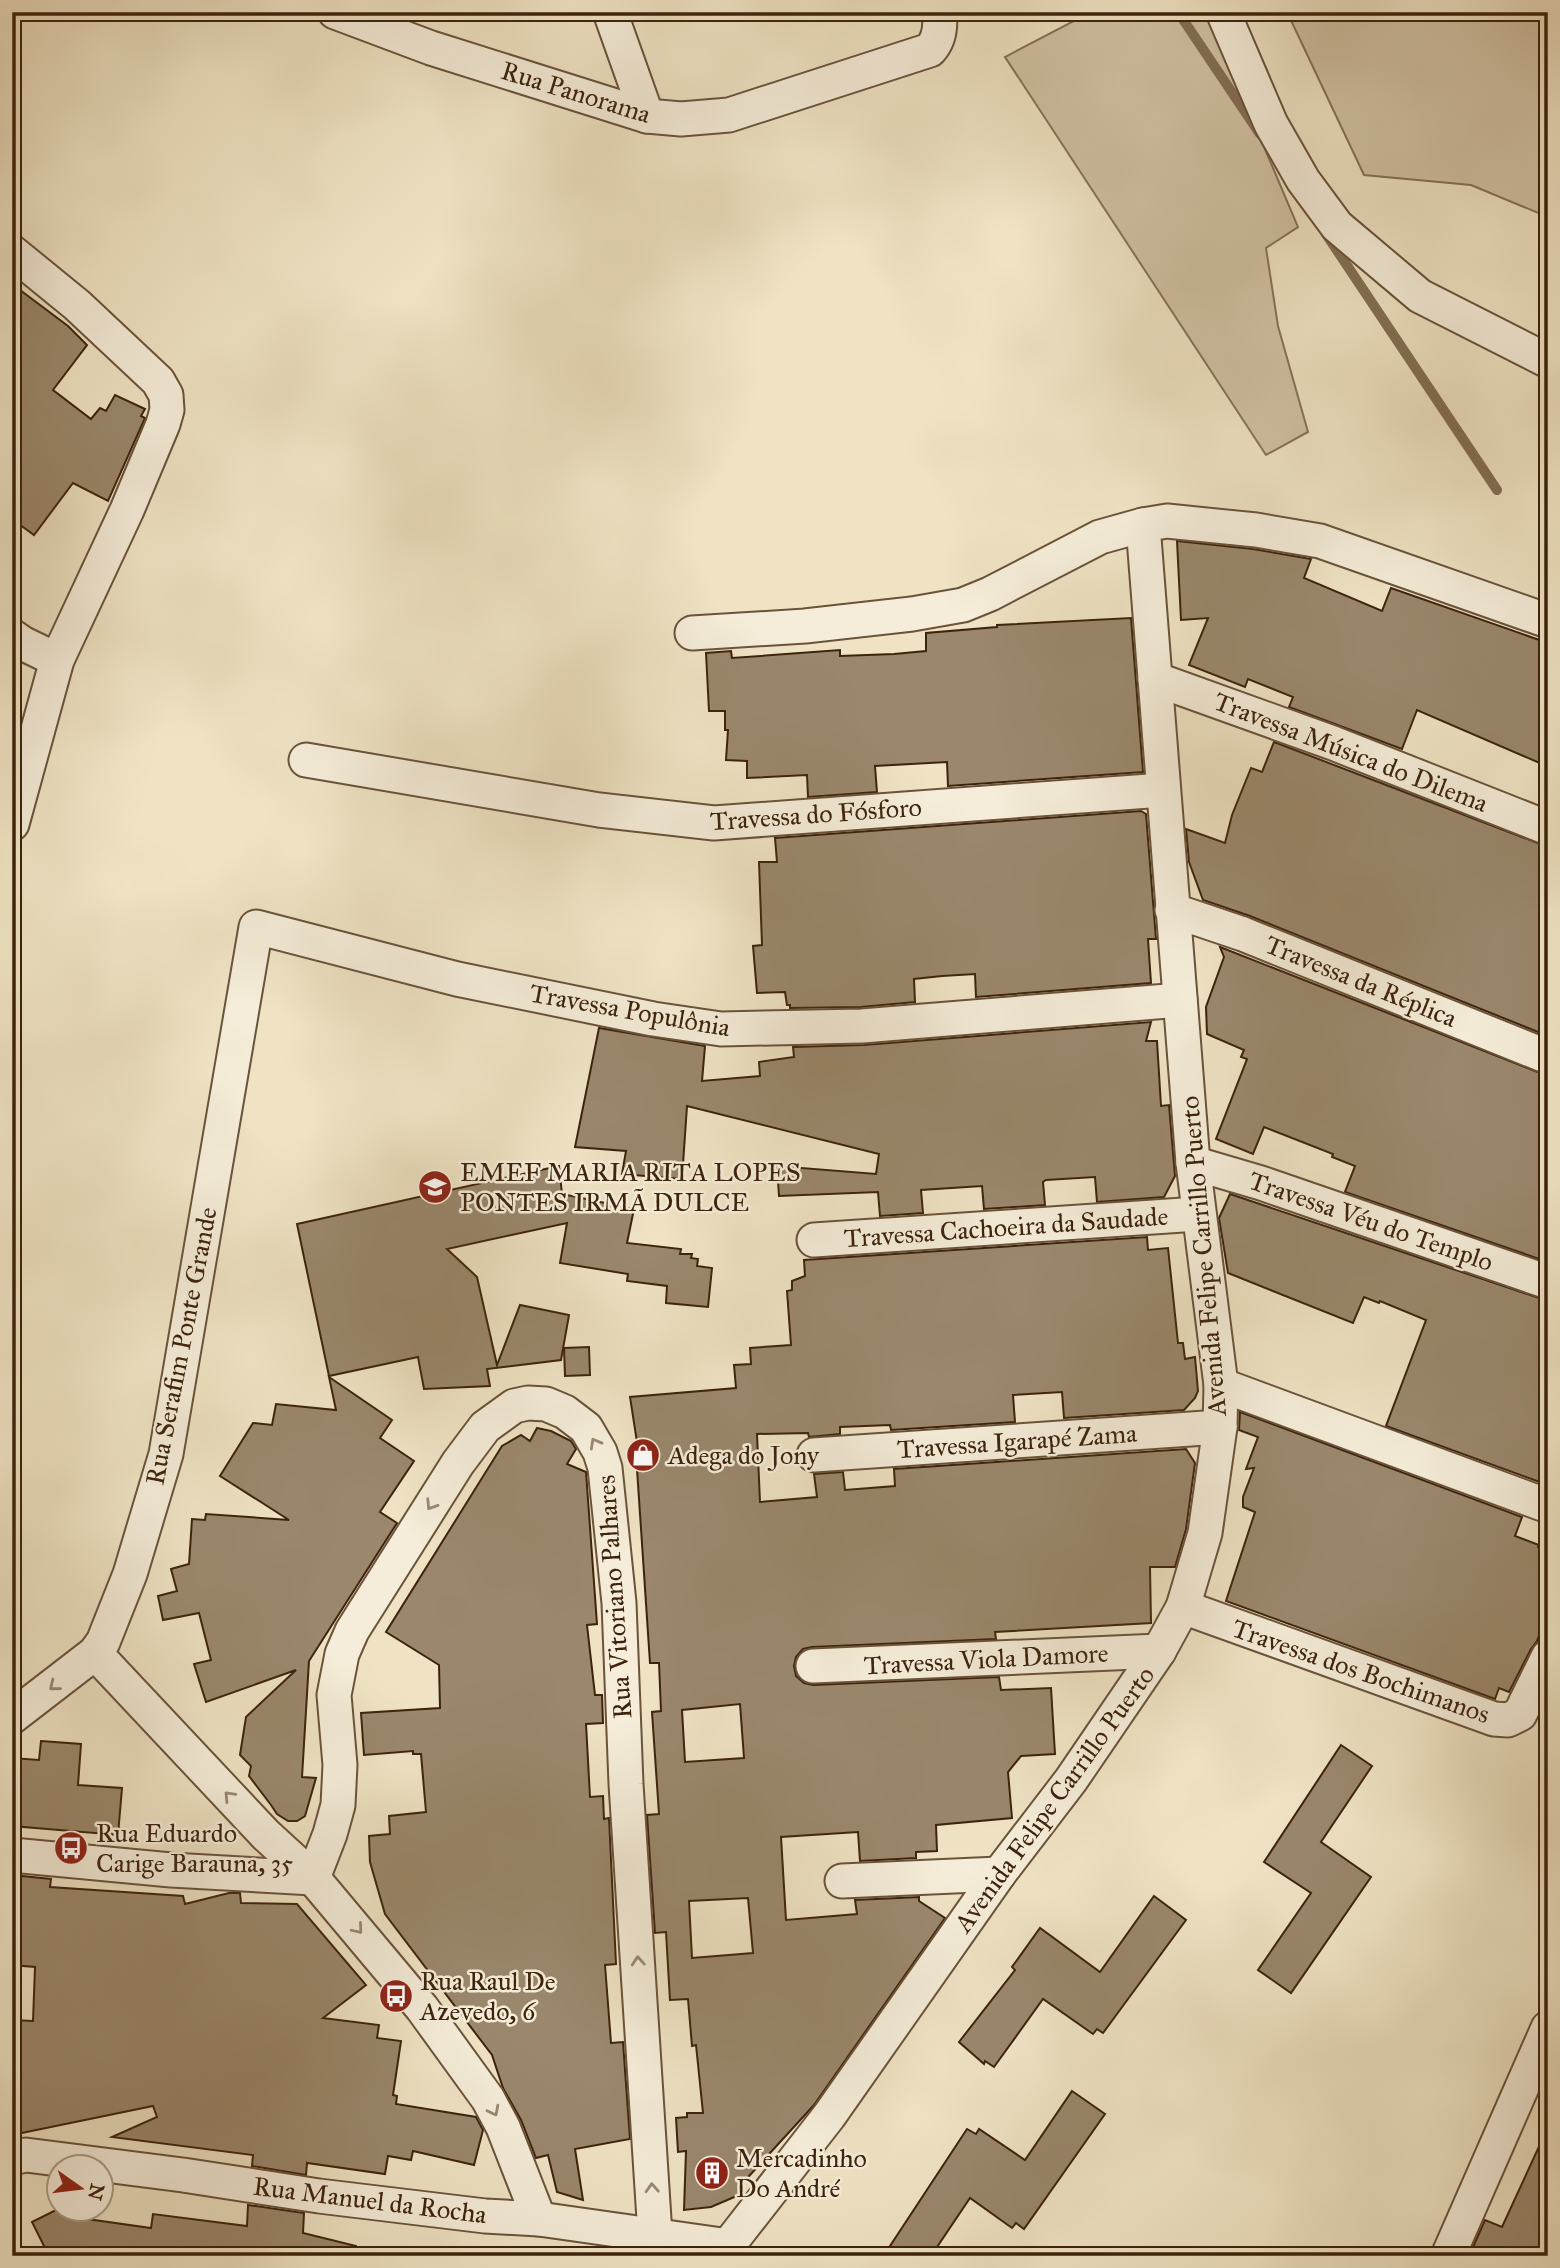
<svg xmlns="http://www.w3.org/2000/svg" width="1560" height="2268" font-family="'IM FELL Great Primer',serif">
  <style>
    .green { fill: #d1c2a5; stroke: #877258; stroke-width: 2 }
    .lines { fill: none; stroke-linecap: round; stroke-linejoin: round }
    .stream { stroke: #836f55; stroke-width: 10 }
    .building { fill: #9a876c; stroke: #3d230c; stroke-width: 2; fill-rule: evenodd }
    .street-casing { stroke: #6a533a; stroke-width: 37 }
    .street { stroke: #f5edd9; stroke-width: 33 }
    .oneway { stroke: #998872 }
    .labels { text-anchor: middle; stroke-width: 5; stroke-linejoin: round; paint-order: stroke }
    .street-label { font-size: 26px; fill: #3d230c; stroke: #f5edd9 }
    .poi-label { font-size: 26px; fill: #3d230c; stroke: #f5edd9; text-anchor: start }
  </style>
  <rect width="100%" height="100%" fill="#efe3c4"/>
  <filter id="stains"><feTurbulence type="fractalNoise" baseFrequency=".00286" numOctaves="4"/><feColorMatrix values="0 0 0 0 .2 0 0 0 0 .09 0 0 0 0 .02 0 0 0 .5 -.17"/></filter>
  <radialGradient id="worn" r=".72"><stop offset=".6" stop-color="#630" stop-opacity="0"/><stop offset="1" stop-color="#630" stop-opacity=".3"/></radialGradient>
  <g class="green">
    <polygon points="1091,12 1207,12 1298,227 1266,248 1278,326 1308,432 1266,455 1005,57"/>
    <polygon points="1287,12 1548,12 1548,217 1471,185 1364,175"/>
  </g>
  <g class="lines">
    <g class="stream">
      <polyline points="1178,12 1260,134"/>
      <polyline points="1326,234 1497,490"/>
    </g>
  </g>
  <g class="building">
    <polygon points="12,284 68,326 87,345 53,390 91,419 100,408 106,411 115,395 145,409 141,416 145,418 108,501 73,483 34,535 12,519"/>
    <polygon points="1177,541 1253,549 1311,559 1304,578 1382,611 1391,588 1548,643 1548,749 1542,764 1417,710 1402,749 1289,707 1293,697 1248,679 1245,687 1189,665 1208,618 1181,620"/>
    <polygon points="1131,618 1143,772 948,786 947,762 875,766 877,792 808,797 807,775 747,778 747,761 726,760 728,730 725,730 725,711 709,711 706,653 731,651 732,658 840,650 840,656 894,654 926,651 926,633 997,627 997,625"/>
    <polygon points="1274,742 1548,847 1548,1036 1250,916 1203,900 1189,862 1186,829 1225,843 1232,815 1251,768 1262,772"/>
    <polygon points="1141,811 1146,814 1156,939 1148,939 1151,983 976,997 975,974 942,976 914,979 915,1002 861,1007 790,1008 790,1005 787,1005 785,992 757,993 753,946 762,945 759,862 777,862 775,838"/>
    <polygon points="1220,947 1548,1076 1548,1262 1345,1192 1355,1166 1332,1157 1333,1154 1264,1127 1253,1154 1216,1139 1247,1059 1241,1057 1244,1050 1207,1034 1206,1007 1224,957"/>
    <polygon points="1151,1022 1146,1041 1157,1041 1161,1106 1169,1105 1175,1176 1164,1197 1097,1202 1095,1177 1046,1180 1043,1182 1045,1205 984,1209 982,1186 921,1190 923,1213 880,1216 878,1192 779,1196 777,1166 876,1174 879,1154 687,1106 682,1179 622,1174 626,1151 575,1147 599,1028 705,1046 702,1081 760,1076 759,1062 794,1057 793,1047 864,1045"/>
    <polygon points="559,1166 562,1194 634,1209 627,1243 681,1249 680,1254 692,1254 691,1258 698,1259 697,1266 712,1268 708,1307 666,1303 667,1286 627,1281 628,1274 560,1263 567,1223 447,1249 477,1277 497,1365 520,1305 569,1315 561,1360 487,1369 490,1386 424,1389 418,1357 329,1376 297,1224"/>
    <polygon points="1230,1194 1548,1301 1548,1485 1386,1426 1426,1320 1380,1301 1379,1303 1364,1297 1353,1323 1228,1273 1219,1218"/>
    <path d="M 1147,1237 L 1148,1250 L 1168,1248 L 1178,1343 L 1183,1343 L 1185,1359 L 1195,1357 L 1198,1391 L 1195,1398 L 1184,1410 L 1064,1418 L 1062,1392 L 1013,1395 L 1015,1422 L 891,1430 L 890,1425 L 840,1427 L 840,1434 L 809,1437 L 808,1433 L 757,1434 L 760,1502 L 817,1497 L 814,1474 L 843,1472 L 845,1490 L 895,1486 L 894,1469 L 1186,1449 L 1195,1463 L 1186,1529 L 1175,1567 L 1150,1567 L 1151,1623 L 995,1632 L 996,1639 L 812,1647 L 803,1649 L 796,1657 L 794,1666 L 796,1676 L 804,1683 L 813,1685 L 999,1677 L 1001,1690 L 1051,1688 L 1055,1754 L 1021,1756 L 1008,1772 L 1012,1818 L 936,1825 L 937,1851 L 916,1852 L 916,1858 L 860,1861 L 858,1832 L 781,1837 L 786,1920 L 857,1914 L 855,1900 L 919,1897 L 919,1901 L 945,1918 L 814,2105 L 739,2187 L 739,2195 L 711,2207 L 684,2210 L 686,2151 L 678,2152 L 676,2118 L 687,2117 L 687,2113 L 703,2113 L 696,2045 L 692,2046 L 688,1999 L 670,2000 L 666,1932 L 655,1933 L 647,1815 L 659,1814 L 652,1712 L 661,1711 L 659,1663 L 650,1663 L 637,1469 L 641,1468 L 630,1397 L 736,1388 L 734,1365 L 751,1364 L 750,1348 L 791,1345 L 787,1291 L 792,1290 L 792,1281 L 805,1276 L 804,1260 ZM 740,1704 L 744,1758 L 685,1762 L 682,1710 ZM 748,1898 L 753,1953 L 692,1958 L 689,1901 Z"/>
    <polygon points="589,1347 590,1375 565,1376 564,1348"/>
    <polygon points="329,1377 392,1420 380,1438 414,1461 380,1512 397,1523 309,1661 302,1777 316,1778 305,1816 297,1821 288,1821 277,1814 271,1805 249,1776 251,1766 240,1755 246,1717 296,1670 206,1702 194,1664 211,1660 199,1613 163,1620 158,1596 177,1591 171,1569 189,1564 192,1519 205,1520 206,1514 289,1520 220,1476 253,1423 272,1425 276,1404 336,1410"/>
    <polygon points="1240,1412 1522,1517 1515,1536 1539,1545 1538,1547 1548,1551 1548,1614 1537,1641 1531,1649 1509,1692 1499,1688 1495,1699 1226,1601 1255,1512 1243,1507 1243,1497 1254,1468 1246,1469 1258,1437 1239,1430"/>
    <polygon points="537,1428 551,1431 571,1441 576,1449 567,1464 586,1472 597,1624 587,1625 595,1695 602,1695 603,1723 586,1724 590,1797 603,1796 604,1819 609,1818 616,1964 605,1965 611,2043 623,2042 630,2139 575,2149 583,2200 557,2192 548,2155 536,2158 521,2120 503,2088 492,2055 385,1914 370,1862 369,1836 390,1834 389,1816 426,1812 421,1754 413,1754 413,1751 364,1755 361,1713 440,1708 439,1665 386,1632 502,1446 521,1435 530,1441"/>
    <polygon points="41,1741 81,1744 78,1785 122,1788 118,1835 12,1826 12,1758 39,1760"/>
    <polygon points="1341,1745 1372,1766 1321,1842 1371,1877 1291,1993 1258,1970 1311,1893 1264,1862"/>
    <polygon points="12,1875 51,1879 50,1887 183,1896 185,1904 229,1893 240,1893 241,1903 297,1904 366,1985 323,2018 379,2025 377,2038 401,2041 393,2095 397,2096 396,2104 476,2117 483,2130 474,2165 413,2151 411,2160 388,2156 385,2174 307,2163 306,2175 252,2166 253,2155 112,2137 157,2117 153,2106 12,2135 14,2020 33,2021 35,1967 12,1965"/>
    <polygon points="1154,1896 1186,1920 1103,2033 1097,2029 1093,2034 1043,1999 994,2067 985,2061 984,2064 959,2042 1015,1970 1012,1967 1040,1928 1100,1972"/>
    <polygon points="1072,2091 1105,2114 1024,2229 1016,2223 1012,2228 970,2198 931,2256 904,2256 890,2246 967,2129 976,2134 979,2129 1025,2160"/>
    <polygon points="1548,2127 1548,2256 1469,2256 1485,2220 1502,2227"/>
    <polygon points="248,2205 304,2213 303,2233 356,2246 355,2256 49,2256 32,2222 60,2208 69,2208 73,2217 151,2228 153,2214 247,2226"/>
  </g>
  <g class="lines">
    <g class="street-casing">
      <g id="street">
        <path d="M 335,12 L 431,48 L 647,116 L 681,119 L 729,115 L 930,50 C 940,39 941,26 939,12"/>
        <polyline points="610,12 647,116"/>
        <polyline points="1223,12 1271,124 1303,180 1337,226 1420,296 1548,361"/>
        <polyline points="12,252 77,305 158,381 166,395 167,410 163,424 127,510 57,660 12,824"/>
        <polyline points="692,633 805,626 912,614 963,605 990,594 1100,537 1143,525 1167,521 1256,530 1320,541 1548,621"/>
        <polyline points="12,636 22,643 57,660"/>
        <polyline points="1155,679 1333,743 1548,828"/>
        <polyline points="306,760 599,810 714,823 1163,790"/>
        <polyline points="1172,910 1243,934 1548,1057"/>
        <polyline points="1193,1163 1261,1183 1548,1282"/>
        <polyline points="814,1240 1198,1214"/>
        <polyline points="1221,1385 1548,1506"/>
        <polyline points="814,1455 1220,1427"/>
        <polyline points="1183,1607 1494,1719 1508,1720 1520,1714 1548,1657"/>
        <polyline points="95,1653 266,1835 313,1878 422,2008 488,2099 503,2127 539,2219"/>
        <polyline points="813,1666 1159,1651"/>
        <polyline points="12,1717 95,1653 103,1642 130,1574 166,1454 256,927 457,979 653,1019 721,1029 862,1026 1180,1000"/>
        <polyline points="12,1855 171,1870 313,1878"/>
        <polyline points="313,1878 330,1834 338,1805 340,1765 334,1695 342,1654 352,1631 458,1463 485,1427 514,1406 528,1403 546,1404 565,1412 586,1428 600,1452 605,1468 619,1603 626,1784 655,2235 660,2256"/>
        <polyline points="842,1881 999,1874"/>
        <polyline points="12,2158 26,2155 183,2175 319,2196 485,2216 539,2219 729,2246"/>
        <polyline points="720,2256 829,2116 999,1874 1071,1780 1159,1651 1183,1607 1205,1533 1220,1427 1221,1385 1193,1163 1143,525"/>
        <polyline points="1448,2256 1548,2028"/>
      </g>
    </g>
    <use href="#street" class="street"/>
  </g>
  <defs><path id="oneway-chevron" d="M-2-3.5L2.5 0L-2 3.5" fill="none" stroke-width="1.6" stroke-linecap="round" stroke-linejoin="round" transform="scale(1.75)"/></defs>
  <g class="oneway">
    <use href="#oneway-chevron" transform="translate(595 1443) rotate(-119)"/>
    <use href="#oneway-chevron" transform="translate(431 1505) rotate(123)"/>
    <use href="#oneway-chevron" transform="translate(54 1686) rotate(141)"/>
    <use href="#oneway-chevron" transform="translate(229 1796) rotate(-133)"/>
    <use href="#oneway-chevron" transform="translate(358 1929) rotate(50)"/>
    <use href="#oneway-chevron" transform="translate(638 1961) rotate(-94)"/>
    <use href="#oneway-chevron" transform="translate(494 2111) rotate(63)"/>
    <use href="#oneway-chevron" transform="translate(652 2188) rotate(-93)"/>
  </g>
  <defs>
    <g id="school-disc" transform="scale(1.75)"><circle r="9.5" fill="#8f2418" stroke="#f5edd9"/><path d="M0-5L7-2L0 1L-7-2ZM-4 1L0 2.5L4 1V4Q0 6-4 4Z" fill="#fff"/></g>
    <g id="shop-disc" transform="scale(1.75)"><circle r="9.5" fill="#8f2418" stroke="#f5edd9"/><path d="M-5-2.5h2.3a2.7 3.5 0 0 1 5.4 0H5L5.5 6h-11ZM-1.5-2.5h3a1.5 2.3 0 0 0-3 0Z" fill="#fff"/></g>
    <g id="bus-disc" transform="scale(1.75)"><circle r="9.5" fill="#8f2418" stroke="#f5edd9"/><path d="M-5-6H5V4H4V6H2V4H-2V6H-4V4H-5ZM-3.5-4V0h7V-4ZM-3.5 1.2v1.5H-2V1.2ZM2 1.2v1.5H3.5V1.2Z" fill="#fff"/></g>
    <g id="building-disc" transform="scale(1.75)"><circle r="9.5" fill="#8f2418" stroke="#f5edd9"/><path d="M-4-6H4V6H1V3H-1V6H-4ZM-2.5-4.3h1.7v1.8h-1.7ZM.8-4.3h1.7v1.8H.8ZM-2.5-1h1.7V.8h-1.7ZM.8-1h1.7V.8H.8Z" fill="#fff"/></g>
  </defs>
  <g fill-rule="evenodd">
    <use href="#school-disc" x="435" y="1187"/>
    <use href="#shop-disc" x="643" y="1455"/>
    <use href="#bus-disc" x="71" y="1848"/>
    <use href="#bus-disc" x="396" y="1996"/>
    <use href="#building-disc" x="712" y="2173"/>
  </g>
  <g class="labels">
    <g class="street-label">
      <text transform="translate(576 92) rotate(17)" y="9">Rua Panorama</text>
      <text transform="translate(1351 752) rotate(21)" y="9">Travessa Música do Dilema</text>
      <text transform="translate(816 814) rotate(-4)" y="9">Travessa do Fósforo</text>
      <text transform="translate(1361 981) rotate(22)" y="9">Travessa da Réplica</text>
      <text transform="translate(630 1010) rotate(10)" y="9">Travessa Populônia</text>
      <text transform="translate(1371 1221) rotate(19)" y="9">Travessa Véu do Templo</text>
      <text transform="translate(1006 1227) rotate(-4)" y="9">Travessa Cachoeira da Saudade</text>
      <text transform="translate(1203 1256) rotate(-95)" y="9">Avenida Felipe Carrillo Puerto</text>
      <text transform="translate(181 1346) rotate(-79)" y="9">Rua Serafim Ponte Grande</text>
      <text transform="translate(1017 1441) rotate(-4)" y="9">Travessa Igarapé Zama</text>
      <text transform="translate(614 1597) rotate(-94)" y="9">Rua Vitoriano Palhares</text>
      <text transform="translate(986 1659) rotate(-3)" y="9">Travessa Viola Damore</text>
      <text transform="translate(1361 1671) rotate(19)" y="9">Travessa dos Bochimanos</text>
      <text transform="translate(1054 1799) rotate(-54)" y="9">Avenida Felipe Carrillo Puerto</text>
      <text transform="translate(370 2200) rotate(7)" y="9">Rua Manuel da Rocha</text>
    </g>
    <g class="poi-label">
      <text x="460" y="1181">EMEF MARIA RITA LOPES<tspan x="460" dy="30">PONTES IRMÃ DULCE</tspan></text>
      <text x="668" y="1464">Adega do Jony</text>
      <text x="96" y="1842">Rua Eduardo<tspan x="96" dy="30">Carige Barauna, 35</tspan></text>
      <text x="420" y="1990">Rua Raul De<tspan x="420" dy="30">Azevedo, 6</tspan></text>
      <text x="736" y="2167">Mercadinho<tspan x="736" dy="30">Do André</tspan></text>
    </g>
  </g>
  <rect width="1560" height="2268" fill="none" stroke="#efe3c4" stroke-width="42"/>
  <rect x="14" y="14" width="1532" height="2240" fill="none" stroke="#3d230c" stroke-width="3.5"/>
  <rect x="21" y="21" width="1518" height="2226" fill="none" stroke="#3d230c" stroke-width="2"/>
  <g transform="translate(80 2188) rotate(104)"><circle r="33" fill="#f5edd9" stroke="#ab9c87" stroke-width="2"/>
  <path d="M0-5L12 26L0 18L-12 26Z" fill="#8f2418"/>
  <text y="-10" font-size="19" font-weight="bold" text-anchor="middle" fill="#3d230c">N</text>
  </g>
  <rect width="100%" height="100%" filter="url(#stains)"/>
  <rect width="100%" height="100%" fill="url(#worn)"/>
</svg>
